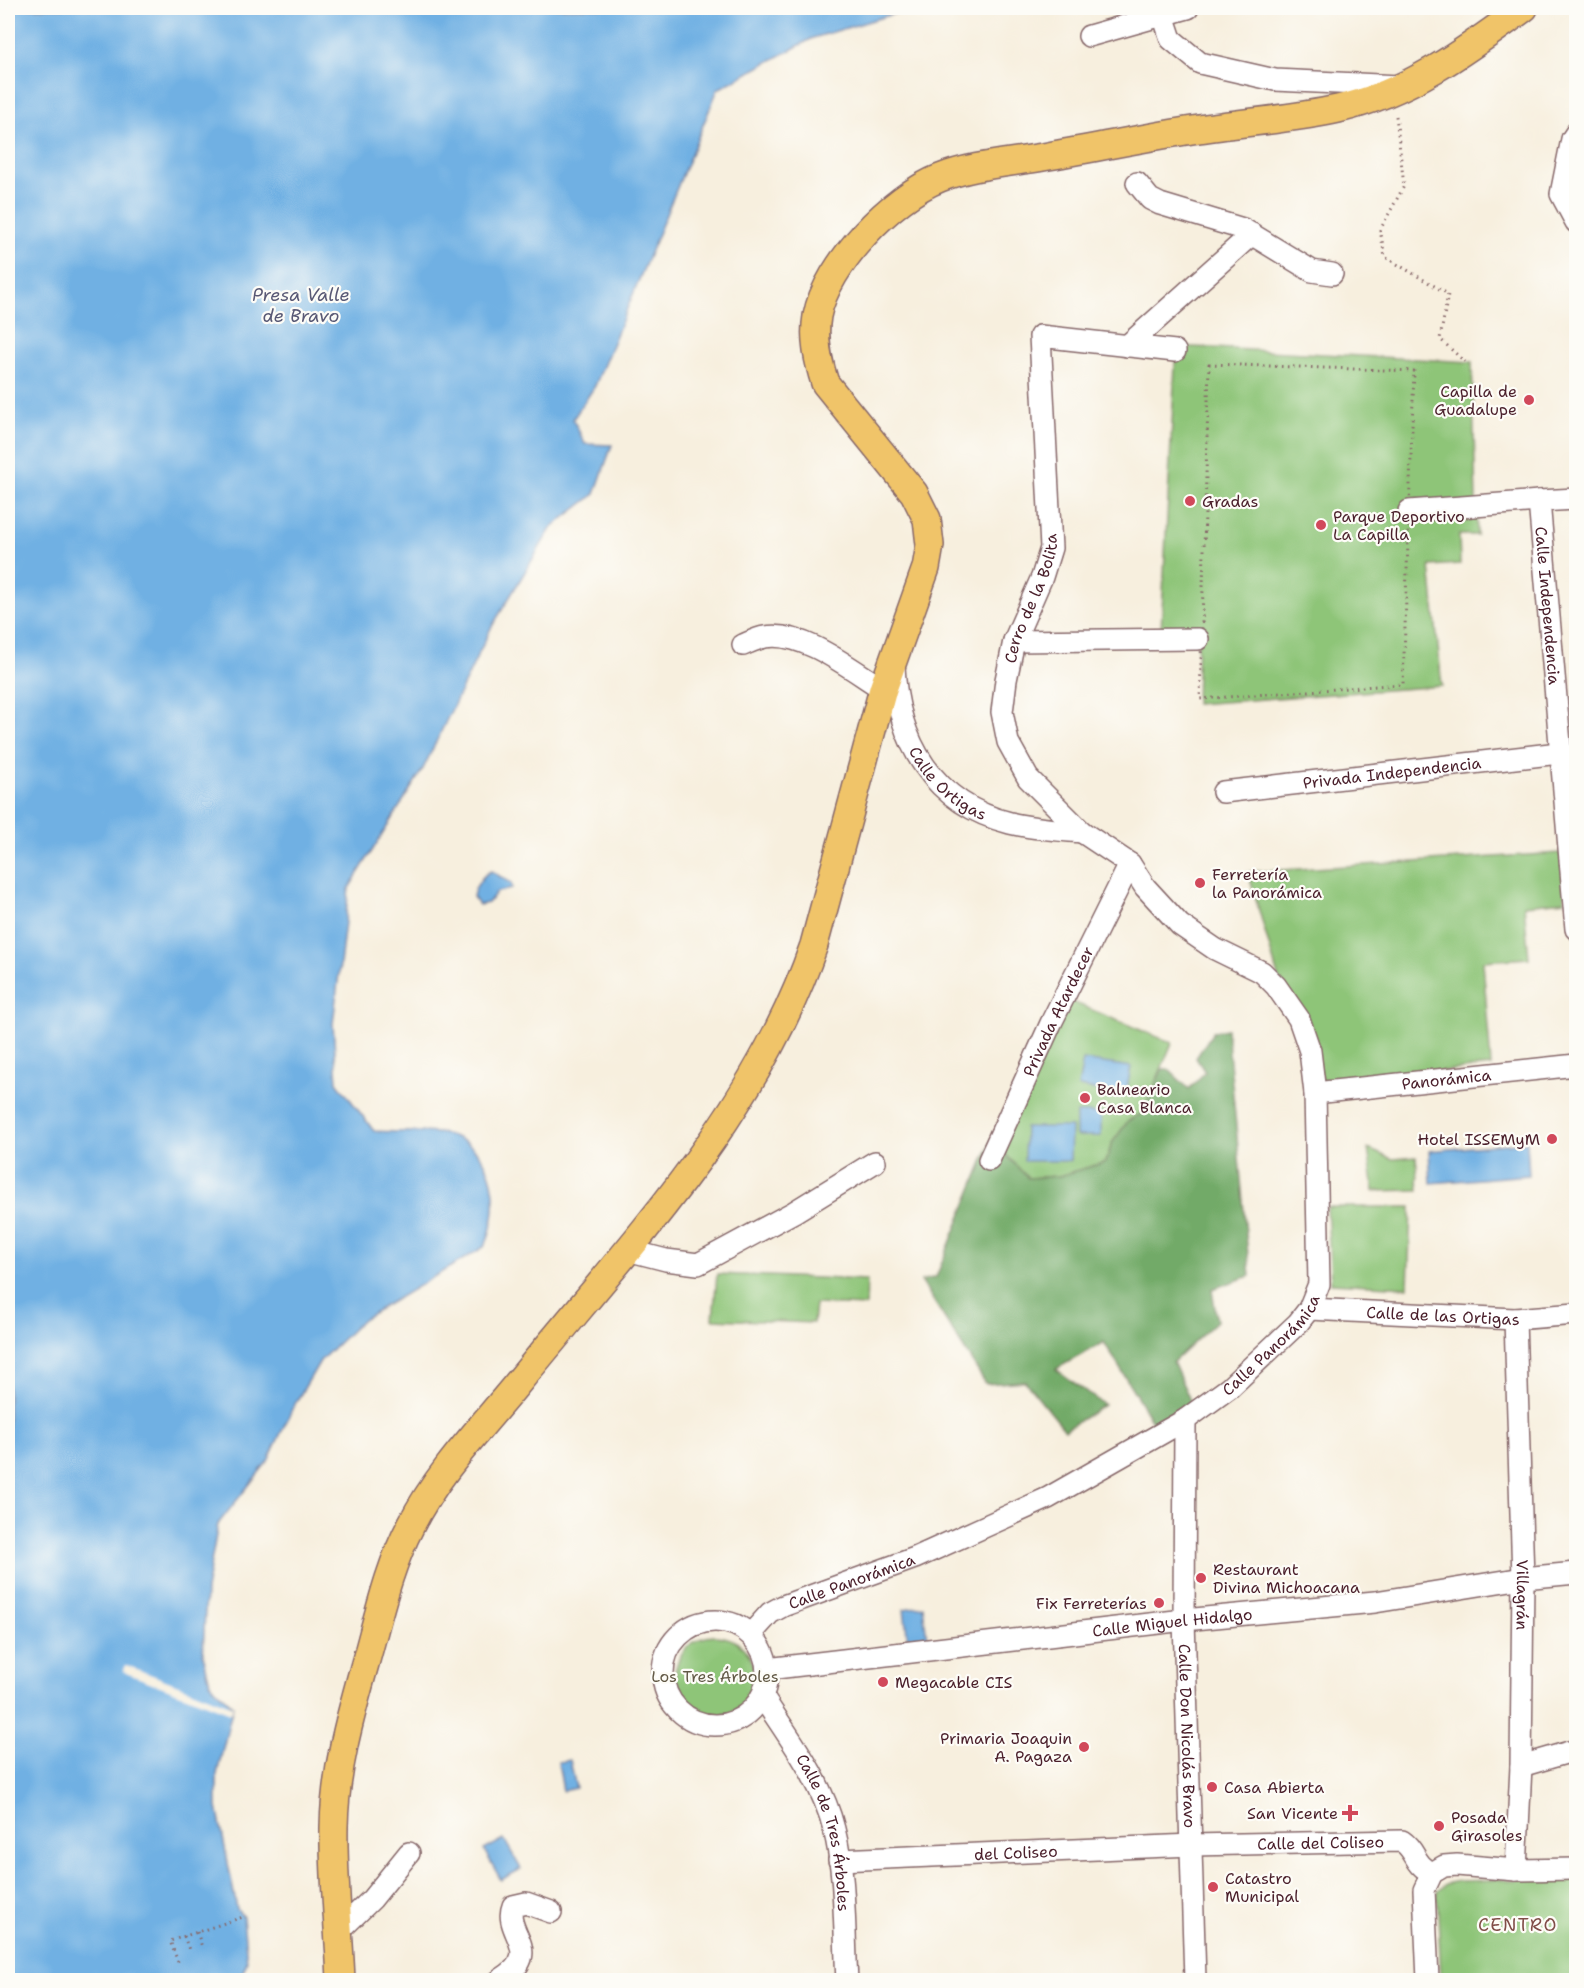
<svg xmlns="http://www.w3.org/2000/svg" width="1584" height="1988" font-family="'Shantell Sans',sans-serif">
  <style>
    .green { fill: #8ec578; stroke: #6c7252; stroke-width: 1.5 }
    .forest { fill: #72aa68; stroke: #5e644a; stroke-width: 1.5 }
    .water { fill: #70b0e3; stroke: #5d6887; stroke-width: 1.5 }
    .pier { fill: #f7efde }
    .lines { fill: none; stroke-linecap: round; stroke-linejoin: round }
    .minor-casing { stroke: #87686a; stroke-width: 24 }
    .major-casing { stroke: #87686a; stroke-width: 30 }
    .path { stroke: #87686a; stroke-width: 3; stroke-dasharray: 1.5 4.5; stroke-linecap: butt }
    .minor { stroke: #fff; stroke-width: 21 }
    .major { stroke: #f0c469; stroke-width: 27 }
    .poi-dot { fill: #d1495b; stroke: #fdfcf7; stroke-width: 2 }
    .labels { text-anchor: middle; stroke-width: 4.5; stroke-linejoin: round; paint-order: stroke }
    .poi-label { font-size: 16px; fill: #4a1f2b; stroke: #fdfcf7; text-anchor: start }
    .street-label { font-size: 16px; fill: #4a1f2b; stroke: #fdfcf7 }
    .park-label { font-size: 16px; fill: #625946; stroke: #fdfcf7 }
    .water-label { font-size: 18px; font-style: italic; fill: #595975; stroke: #fdfcf7 }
    .neighbourhood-label { font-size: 18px; letter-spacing: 1.5px; fill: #814d48; stroke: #fdfcf7 }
  </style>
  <rect width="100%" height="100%" fill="#fdfcf7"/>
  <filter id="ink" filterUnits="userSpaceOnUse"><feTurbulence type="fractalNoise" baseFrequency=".0167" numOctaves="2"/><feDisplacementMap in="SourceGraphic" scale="12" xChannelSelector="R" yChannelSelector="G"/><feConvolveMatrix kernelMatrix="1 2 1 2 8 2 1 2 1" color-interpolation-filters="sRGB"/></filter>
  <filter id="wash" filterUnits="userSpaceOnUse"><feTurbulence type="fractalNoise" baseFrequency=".008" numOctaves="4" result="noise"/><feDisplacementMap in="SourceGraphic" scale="24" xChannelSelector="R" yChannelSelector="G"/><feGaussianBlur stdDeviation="1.35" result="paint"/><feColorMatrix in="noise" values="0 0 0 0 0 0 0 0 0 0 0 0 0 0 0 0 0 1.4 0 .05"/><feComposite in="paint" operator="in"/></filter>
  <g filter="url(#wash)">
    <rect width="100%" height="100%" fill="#f7efde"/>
    <g class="green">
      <polygon points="1176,346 1472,362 1477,535 1459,535 1460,564 1430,566 1442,686 1196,704 1198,639 1161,630"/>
      <polygon points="1561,853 1565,901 1524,905 1529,958 1483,961 1491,1066 1324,1084 1278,977 1248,872"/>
      <polygon points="1068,1000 1172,1043 1143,1113 1128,1121 1112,1143 1106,1162 1059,1176 1028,1178 998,1147"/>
      <polygon points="1368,1149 1392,1159 1416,1157 1419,1190 1374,1191"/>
      <polygon points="1327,1207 1411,1207 1408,1287 1331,1283"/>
      <polygon points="717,1274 867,1280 866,1306 815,1304 813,1323 713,1319"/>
      <circle cx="715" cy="1676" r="40"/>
      <polygon points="1576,1878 1576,1980 1441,1980 1437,1892 1445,1884 1459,1881"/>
    </g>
    <polygon class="forest" points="1227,1029 1250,1276 1212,1289 1217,1321 1173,1362 1193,1407 1156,1428 1104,1342 1056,1369 1104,1405 1065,1430 1025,1381 986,1384 921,1281 936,1277 992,1140 1028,1178 1059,1176 1106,1162 1112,1143 1128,1121 1143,1113 1162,1069 1168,1069 1189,1089 1205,1072 1196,1058 1213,1032"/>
    <g class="water">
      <path d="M 8,8 L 913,8 L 813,38 L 718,89 L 595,386 L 573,419 L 585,444 L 612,445 L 595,494 L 552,527 L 491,628 L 423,769 L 349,888 L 333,1024 L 337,1082 L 374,1131 C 394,1133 432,1130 449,1135 C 498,1148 503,1209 484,1247 L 363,1319 L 320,1361 L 292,1409 L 268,1461 L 218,1524 L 206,1590 L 203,1654 L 210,1683 L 233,1706 L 217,1774 L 217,1807 L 237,1909 L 243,1917 L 247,1962 L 239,1980 L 8,1980 Z"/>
      <path d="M 491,871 L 511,883 L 512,889 L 497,892 L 488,903 L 479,905 L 473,897 C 474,888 483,874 491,871 Z"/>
      <polygon points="1083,1060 1131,1067 1126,1094 1078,1087"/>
      <rect x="1076" y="1113" width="25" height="23"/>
      <polygon points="1025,1127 1071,1127 1070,1161 1024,1161"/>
      <polygon points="1527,1142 1529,1175 1431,1183 1429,1151"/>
      <polygon points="923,1606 927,1639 908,1642 904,1609"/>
      <polygon points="570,1760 576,1788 563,1791 558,1762"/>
      <polygon points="504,1839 521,1869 501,1880 484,1850"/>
    </g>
    <polygon class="pier" points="126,1665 233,1706 231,1713 123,1672"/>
  </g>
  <g filter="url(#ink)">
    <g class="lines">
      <g class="minor-casing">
        <g id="minor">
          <polyline points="1163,15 1188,8"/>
          <polyline points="1089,36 1163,15 1171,39 1200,63 1275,80 1399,86"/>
          <polyline points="1576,133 1572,139 1561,194 1576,222"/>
          <polyline points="1137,183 1150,199 1160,204 1243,229 1312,271 1332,274"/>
          <polyline points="1127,346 1252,234"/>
          <path id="s1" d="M 1576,499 L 1539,501 L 1576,929"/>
          <polyline points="1409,511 1539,501"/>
          <polyline points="1014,641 1198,639"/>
          <path d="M 743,645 C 750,642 758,638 765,637 C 803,630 852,670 883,689"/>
          <path id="s2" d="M 894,666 C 897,741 933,804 1010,823 C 1033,829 1058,830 1082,832"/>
          <path id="s3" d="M 1223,792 L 1559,753"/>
          <path id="s4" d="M 1315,1093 L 1576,1065"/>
          <path id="s5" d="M 989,1160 L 1052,1021 L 1130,864"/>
          <polyline points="627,1250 666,1260 698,1264 794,1212 875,1162"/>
          <path id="s6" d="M 1309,1309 L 1515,1319 L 1576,1314"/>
          <path id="s7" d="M 1515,1319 L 1523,1578 L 1521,1766 L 1516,1870"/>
          <path id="s8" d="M 1185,1420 L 1184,1620 L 1195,1980"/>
          <circle cx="715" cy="1673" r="52"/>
          <path id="s9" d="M 751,1634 L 770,1613 L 783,1606 L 915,1558 L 1048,1498 L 1185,1420 L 1229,1388 L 1298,1323 L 1309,1309 L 1319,1284 L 1315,1093 L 1310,1051 L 1299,1019 L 1276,986 L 1262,972 L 1215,949 L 1180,925 L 1145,887 L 1130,864 L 1082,832 L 1028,778 L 1008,742 L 1002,712 L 1006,680 L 1014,641 L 1042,577 L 1051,548 L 1040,336 L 1175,351"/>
          <path id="s10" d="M 767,1669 L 1184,1620 L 1375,1602 L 1523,1578 L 1576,1573"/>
          <path id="s11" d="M 762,1696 C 789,1738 822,1780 834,1829 C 846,1875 844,1933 847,1980"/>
          <polyline points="1521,1766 1576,1750"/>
          <path id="s12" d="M 839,1860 L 1192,1845 L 1402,1841 C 1417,1851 1413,1864 1432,1873"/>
          <polyline points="340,1930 372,1899 409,1853"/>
          <path d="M 500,1980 C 547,1952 502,1933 513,1906 L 526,1903 L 551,1912"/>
          <polyline points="1428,1980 1424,1890 1432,1873 1444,1866 1457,1865 1516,1870 1576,1869"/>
        </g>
      </g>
      <g class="major-casing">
        <path id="major" d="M 341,1980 C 339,1931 333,1875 334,1827 C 335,1767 352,1710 368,1653 C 380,1609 390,1565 411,1525 C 439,1470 483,1426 521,1379 C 631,1244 757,1113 814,945 L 883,689 L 926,568 L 930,545 L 927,519 L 914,493 L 825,383 C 818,361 813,339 817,316 C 827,264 892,197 940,178 C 972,165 1009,163 1043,157 C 1095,148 1147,137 1199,129 C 1245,122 1293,119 1338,109 C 1409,93 1467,50 1524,8"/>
      </g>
      <g class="path">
        <polyline points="1396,116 1404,186 1380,230 1385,257 1448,294 1440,339 1465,362"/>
        <polygon points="1209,364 1414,371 1403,684 1200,699"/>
        <polyline points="197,1932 202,1947"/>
        <polyline points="184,1936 189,1950"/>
        <polyline points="178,1962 170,1941 243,1917"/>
      </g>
      <use href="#minor" class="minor"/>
      <use href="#major" class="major"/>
    </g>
  </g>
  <g class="poi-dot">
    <circle cx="1529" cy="400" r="6"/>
    <circle cx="1190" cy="501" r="6"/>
    <circle cx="1321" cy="525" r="6"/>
    <circle cx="1200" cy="883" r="6"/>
    <circle cx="1085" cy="1098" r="6"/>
    <circle cx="1552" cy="1139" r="6"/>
    <circle cx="1201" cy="1578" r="6"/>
    <circle cx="1159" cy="1603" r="6"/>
    <circle cx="883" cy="1682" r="6"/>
    <circle cx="1084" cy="1747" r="6"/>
    <circle cx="1212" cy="1787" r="6"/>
    <path d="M1347 1804h6v6h6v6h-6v6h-6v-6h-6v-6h6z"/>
    <circle cx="1439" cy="1826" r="6"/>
    <circle cx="1213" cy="1887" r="6"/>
  </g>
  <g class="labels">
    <g class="poi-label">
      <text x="1517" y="397" text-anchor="end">Capilla de<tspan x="1517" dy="18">Guadalupe</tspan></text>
      <text x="1202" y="507">Gradas</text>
      <text x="1333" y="522">Parque Deportivo<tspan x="1333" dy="18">La Capilla</tspan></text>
      <text x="1212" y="880">Ferretería<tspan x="1212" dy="18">la Panorámica</tspan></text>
      <text x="1097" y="1095">Balneario<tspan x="1097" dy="18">Casa Blanca</tspan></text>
      <text x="1540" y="1145" text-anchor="end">Hotel ISSEMyM</text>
      <text x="1213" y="1575">Restaurant<tspan x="1213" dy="18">Divina Michoacana</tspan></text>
      <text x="1147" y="1609" text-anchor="end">Fix Ferreterías</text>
      <text x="895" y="1688">Megacable CIS</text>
      <text x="1072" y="1744" text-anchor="end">Primaria Joaquin<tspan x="1072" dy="18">A. Pagaza</tspan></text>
      <text x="1224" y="1793">Casa Abierta</text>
      <text x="1338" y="1819" text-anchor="end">San Vicente</text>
      <text x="1451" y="1823">Posada<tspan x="1451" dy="18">Girasoles</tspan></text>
      <text x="1225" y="1884">Catastro<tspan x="1225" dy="18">Municipal</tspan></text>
    </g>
    <g class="street-label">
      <text dy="6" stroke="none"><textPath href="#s9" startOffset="1506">Cerro de la Bolita</textPath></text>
      <text dy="6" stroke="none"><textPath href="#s1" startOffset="142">Calle Independencia</textPath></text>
      <text dy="6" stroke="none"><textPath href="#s3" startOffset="170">Privada Independencia</textPath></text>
      <text dy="6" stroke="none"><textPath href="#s2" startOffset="135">Calle Ortigas</textPath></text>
      <text dy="6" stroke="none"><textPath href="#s5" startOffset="164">Privada Atardecer</textPath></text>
      <text dy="6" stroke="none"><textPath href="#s4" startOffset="132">Panorámica</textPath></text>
      <text dy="6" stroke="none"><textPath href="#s6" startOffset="134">Calle de las Ortigas</textPath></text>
      <text dy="6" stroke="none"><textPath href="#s9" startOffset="602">Calle Panorámica</textPath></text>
      <text dy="6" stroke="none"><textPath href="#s9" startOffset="116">Calle Panorámica</textPath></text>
      <text dy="6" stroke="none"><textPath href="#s7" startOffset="276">Villagrán</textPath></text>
      <text dy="6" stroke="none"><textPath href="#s10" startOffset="408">Calle Miguel Hidalgo</textPath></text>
      <text dy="6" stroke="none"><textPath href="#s8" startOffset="316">Calle Don Nicolás Bravo</textPath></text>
      <text dy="6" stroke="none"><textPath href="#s11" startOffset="153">Calle de Tres Árboles</textPath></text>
      <text dy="6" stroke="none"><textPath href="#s12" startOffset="482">Calle del Coliseo</textPath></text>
      <text dy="6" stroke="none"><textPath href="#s12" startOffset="177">del Coliseo</textPath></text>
    </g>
    <g class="park-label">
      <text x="715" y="1682">Los Tres Árboles</text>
    </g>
    <g class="water-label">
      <text x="301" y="301">Presa Valle<tspan x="301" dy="21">de Bravo</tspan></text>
    </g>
    <g class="neighbourhood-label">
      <text x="1518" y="1931">CENTRO</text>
    </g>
  </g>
  <rect width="1584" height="1988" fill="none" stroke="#fdfcf7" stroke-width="30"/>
</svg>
